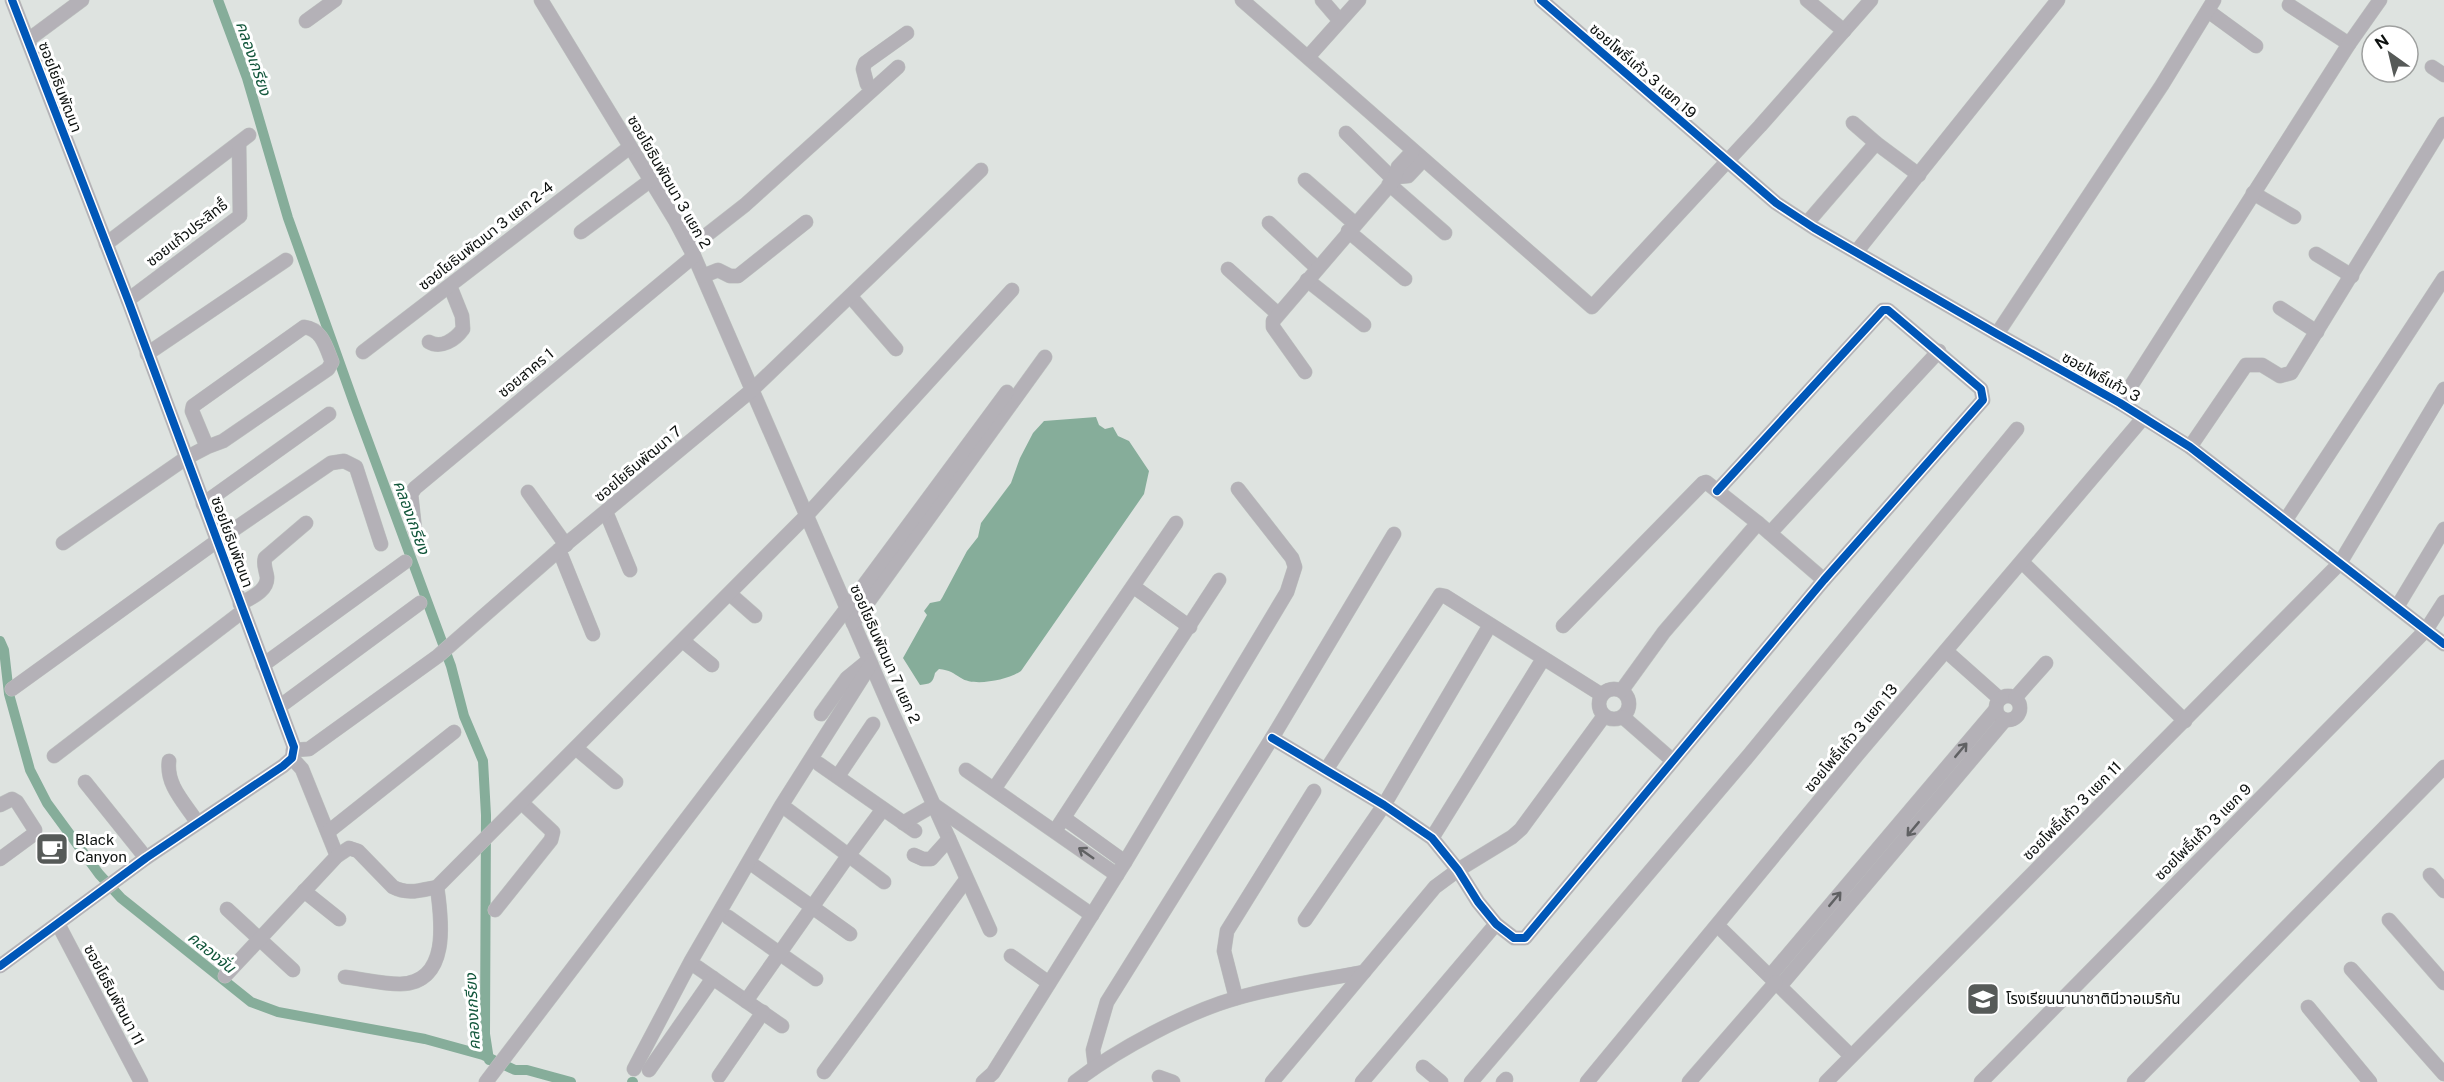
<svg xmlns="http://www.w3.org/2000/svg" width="2444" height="1082" font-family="'Public Sans','Noto Sans Thai',sans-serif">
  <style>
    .water { fill: #86ad9a }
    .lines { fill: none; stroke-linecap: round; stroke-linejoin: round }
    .canal { stroke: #86ad9a; stroke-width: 10 }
    .minor-casing { stroke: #bdc1bf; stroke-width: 15 }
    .minor { stroke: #b4b1b7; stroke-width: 14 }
    .cycleway-casing { stroke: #fff; stroke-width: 11 }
    .cycleway { stroke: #0057b8; stroke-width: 8 }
    .oneway { stroke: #606163 }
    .labels { text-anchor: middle; stroke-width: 6; stroke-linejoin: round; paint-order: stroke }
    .street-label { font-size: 15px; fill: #0d110f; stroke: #fff }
    .poi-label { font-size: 15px; fill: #0d110f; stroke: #fff; text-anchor: start }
    .water-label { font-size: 16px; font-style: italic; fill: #12563b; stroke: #fff }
  </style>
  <rect width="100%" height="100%" fill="#dee3e0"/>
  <path class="water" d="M 1096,417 L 1099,425 L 1105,429 L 1113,427 L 1118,436 L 1129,441 L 1149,471 L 1144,494 L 1021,671 C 1008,680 974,687 961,678 C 953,673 950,670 939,669 L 935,673 C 933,683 930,684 920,685 L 903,658 L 927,615 L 924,611 L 930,603 L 940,601 L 942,598 L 967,551 L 978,537 L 981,523 L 1011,483 L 1020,458 L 1033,433 L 1044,421 Z"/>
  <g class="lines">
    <g class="canal">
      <polyline points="218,0 247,78 288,218 355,406 451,666 464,716 483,761 486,815 485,1034 489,1060"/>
      <polyline points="0,641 4,650 9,694 30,770 47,803 99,874 121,898 251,1002 278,1012 425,1039 483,1055 515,1070 527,1070 571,1082"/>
      <polyline points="632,1082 633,1082"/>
    </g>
    <g class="minor-casing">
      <g id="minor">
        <polyline points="541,0 675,220 694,256 891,710 990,930"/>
        <polyline points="1242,0 1592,307 1760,126 1871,0"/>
        <polyline points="1322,0 1340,21"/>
        <polyline points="1541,0 1776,203 1814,228 1997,334 2120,403 2190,447 2444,644"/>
        <polyline points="1807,0 1844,31"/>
        <polyline points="2289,5 2349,44"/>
        <polyline points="2208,11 2256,46"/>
        <polyline points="306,21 335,0"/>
        <polyline points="28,40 82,0"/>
        <polyline points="1308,57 1359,0"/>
        <polyline points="2432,67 2444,75"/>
        <polyline points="867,84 863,69 865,63 907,33"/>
        <polyline points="1853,123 1876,143 1919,175"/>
        <polyline points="1346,133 1394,180"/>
        <polyline points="1396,177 1408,176 1423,160"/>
        <polyline points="1305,180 1354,223"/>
        <polyline points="1389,184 1445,233"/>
        <polyline points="2253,193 2294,217"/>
        <polyline points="1269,223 1317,268"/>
        <polyline points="1807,223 1876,143"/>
        <polyline points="1348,231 1405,279"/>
        <polyline points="581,232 651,180"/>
        <polyline points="106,244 249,135"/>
        <polyline points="690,248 745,205 898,67"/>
        <polyline points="1857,251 2058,0"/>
        <polyline points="2316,254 2352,276"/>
        <polyline points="1228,269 1278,314"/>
        <polyline points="703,276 718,270 730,276 738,276 806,222"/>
        <polyline points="1307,280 1364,325"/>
        <polyline points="851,297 896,349"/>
        <polyline points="128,300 240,216 239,143"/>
        <polyline points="2280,308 2317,332"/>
        <polyline points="1997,334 2162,85 2214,0"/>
        <path d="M 429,342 C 441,349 455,340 463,329 L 462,316 L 450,286"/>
        <polyline points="363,352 630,147"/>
        <polyline points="147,354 286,260"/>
        <polyline points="1305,372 1273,327 1273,321 1394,180 1398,167 1413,151"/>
        <polyline points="2120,403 2349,44 2380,0"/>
        <polyline points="2190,447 2246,365 2262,365 2280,376 2291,373 2444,124"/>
        <polyline points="528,492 566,545"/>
        <polyline points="203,504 329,414"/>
        <polyline points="606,512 630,570"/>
        <polyline points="2285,521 2444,278"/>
        <polyline points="415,531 411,494 415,488 694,256"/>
        <polyline points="1770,533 1939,351"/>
        <path d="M 63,543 L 186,458 L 207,447 L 223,441 L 328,369 L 332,362 C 326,347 322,329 304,327 L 193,406 L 192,411 L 207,447"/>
        <polyline points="559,550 593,634"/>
        <polyline points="2022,562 2185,721"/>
        <polyline points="1134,587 1190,627"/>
        <polyline points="730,594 755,616"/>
        <path d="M 240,604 C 250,598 268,591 267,577 C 266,570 263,565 265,558 L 306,523"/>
        <polyline points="2397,607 2444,529"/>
        <polyline points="853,623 1045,357"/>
        <polyline points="1563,626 1703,483 1706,482 1758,523 1824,580"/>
        <polyline points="683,641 712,665"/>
        <polyline points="1946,651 2000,699"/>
        <polyline points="263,665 405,562"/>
        <circle cx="1614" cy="704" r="15"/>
        <polyline points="12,689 217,541 331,463 344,461 356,467 381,544"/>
        <polyline points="1622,690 1664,632 1758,523"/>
        <circle cx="2008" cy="708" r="12"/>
        <polyline points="2015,698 2046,663"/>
        <polyline points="279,707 420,603"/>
        <polyline points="821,714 847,678 869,660"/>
        <polyline points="1623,717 1672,760"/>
        <polyline points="1272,738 1384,805 1432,838 1458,870 1478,902 1496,924 1514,938 1525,938 1824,580 1983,400 1981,389 1888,310 1883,310 1717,491"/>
        <polyline points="577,749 616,782"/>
        <polyline points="293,750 309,749 438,656 559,550 752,390 981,170"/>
        <polyline points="54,756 243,611"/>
        <polyline points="292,758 302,769 337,856"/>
        <path d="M 169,761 C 166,785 184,802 197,822"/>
        <polyline points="819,764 915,831"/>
        <polyline points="966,770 1117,875"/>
        <polyline points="1326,770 1440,595 1445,596 1602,695"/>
        <polyline points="838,776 873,724"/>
        <polyline points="85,782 146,858"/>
        <polyline points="994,789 1176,523"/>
        <polyline points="0,805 12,799 17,802 35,830 34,834 0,859"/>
        <polyline points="788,810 884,882"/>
        <polyline points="1064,818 1125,862"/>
        <polyline points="903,823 934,805 1092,915"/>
        <polyline points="1055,831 1219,580"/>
        <polyline points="328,832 454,732"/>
        <polyline points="1432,838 1543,659"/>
        <polyline points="914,855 923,859 931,859 949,839"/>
        <polyline points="756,867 850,934"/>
        <polyline points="2430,875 2444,891"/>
        <polyline points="304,891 339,919"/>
        <polyline points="227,909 293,970"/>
        <polyline points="495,910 551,840 553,832 522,803"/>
        <polyline points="728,917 816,979"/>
        <polyline points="1305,920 1384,805 1490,625"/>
        <polyline points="2389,920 2444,983"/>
        <polyline points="58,924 141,1082"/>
        <polyline points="1718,926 1851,1056"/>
        <polyline points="1011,956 1049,983"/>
        <polyline points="0,966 146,858 283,766 292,758 294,747 128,300 12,0"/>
        <polyline points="697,967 782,1026"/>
        <polyline points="2351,969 2444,1074"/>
        <path d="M 225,976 L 337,856 L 349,848 L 358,851 L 393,887 C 408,895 421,890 437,887 L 807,515 L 1012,290"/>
        <polyline points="1770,976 1996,709"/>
        <path d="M 345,977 C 362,979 382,984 400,984 C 450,983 442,921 437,887"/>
        <polyline points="1781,985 2005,720"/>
        <polyline points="1236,998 1224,951 1227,931 1314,791"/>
        <polyline points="746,1001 848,856 883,809"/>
        <polyline points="2308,1007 2370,1082"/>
        <polyline points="1095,1066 1093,1050 1107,1002 1272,738 1394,534"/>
        <polyline points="1423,1067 1441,1082"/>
        <polyline points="634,1069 691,961 781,806 871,664"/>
        <polyline points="649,1070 713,978"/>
        <polyline points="824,1072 966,880"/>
        <polyline points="719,1076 763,1012"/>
        <polyline points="1159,1077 1173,1082"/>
        <polyline points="486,1082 847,608 1007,392"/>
        <polyline points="983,1082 993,1073 1125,862 1287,592 1295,567 1292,558 1238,489"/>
        <path d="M 1075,1082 C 1116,1050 1187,1012 1237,998 C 1279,986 1321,980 1364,972"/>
        <polyline points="1272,1082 1435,887 1458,870 1512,837 1521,829 1604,716"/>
        <polyline points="1362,1082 1496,924"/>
        <polyline points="1471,1082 1749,755 2017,429"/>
        <polyline points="1503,1082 1506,1079"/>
        <polyline points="1587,1082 1858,754 2144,417"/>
        <polyline points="1689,1082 1776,982"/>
        <polyline points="1826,1082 2340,563 2444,389"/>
        <polyline points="1981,1082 2426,630 2444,602"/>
        <polyline points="2134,1082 2444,767"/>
      </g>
    </g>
    <use href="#minor" class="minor"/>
    <g class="cycleway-casing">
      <g id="cycleway">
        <polyline points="1541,0 1776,203 1814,228 1997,334 2120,403 2190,447 2444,644"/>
        <polyline points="1272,738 1384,805 1432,838 1458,870 1478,902 1496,924 1514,938 1525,938 1824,580 1983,400 1981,389 1888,310 1883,310 1717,491"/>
        <polyline points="0,966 146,858 283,766 292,758 294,747 128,300 12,0"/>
      </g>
    </g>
    <use href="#cycleway" class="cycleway"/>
  </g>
  <defs><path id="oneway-shaft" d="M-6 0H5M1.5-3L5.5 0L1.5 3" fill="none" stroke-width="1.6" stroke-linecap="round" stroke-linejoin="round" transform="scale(1.5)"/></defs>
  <g class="oneway">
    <use href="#oneway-shaft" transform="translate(1961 750) rotate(-50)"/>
    <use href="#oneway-shaft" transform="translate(1913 829) rotate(130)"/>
    <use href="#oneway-shaft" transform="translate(1086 853) rotate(-145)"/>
    <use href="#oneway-shaft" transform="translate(1835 899) rotate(-50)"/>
  </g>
  <defs>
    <g id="cafe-square" transform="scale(1.725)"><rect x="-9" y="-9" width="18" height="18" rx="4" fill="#565a58" stroke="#fff"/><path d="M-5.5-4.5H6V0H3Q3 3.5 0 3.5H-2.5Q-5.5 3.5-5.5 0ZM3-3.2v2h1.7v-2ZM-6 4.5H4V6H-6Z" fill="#fff"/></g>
    <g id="school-square" transform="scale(1.725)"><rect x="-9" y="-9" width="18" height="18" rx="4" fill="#565a58" stroke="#fff"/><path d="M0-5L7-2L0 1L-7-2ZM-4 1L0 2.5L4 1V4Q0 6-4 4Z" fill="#fff"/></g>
  </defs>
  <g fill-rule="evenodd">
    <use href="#cafe-square" x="52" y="849"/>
    <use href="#school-square" x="1983" y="999"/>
  </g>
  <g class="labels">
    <g class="street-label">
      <text transform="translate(1643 71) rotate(41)" y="5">ซอยโพธิ์แก้ว 3 แยก 19</text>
      <text transform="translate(60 87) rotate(69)" y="5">ซอยโยธินพัฒนา</text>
      <text transform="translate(669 182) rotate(60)" y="5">ซอยโยธินพัฒนา 3 แยก 2</text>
      <text transform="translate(187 233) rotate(-38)" y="5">ซอยแก้วประสิทธื์</text>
      <text transform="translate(486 236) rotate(-38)" y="5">ซอยโยธินพัฒนา 3 แยก 2-4</text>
      <text transform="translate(526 373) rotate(-40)" y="5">ซอยสาคร 1</text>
      <text transform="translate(2101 377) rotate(29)" y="5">ซอยโพธิ์แก้ว 3</text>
      <text transform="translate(638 464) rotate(-40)" y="5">ซอยโยธินพัฒนา 7</text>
      <text transform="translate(232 542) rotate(70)" y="5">ซอยโยธินพัฒนา</text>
      <text transform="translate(885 654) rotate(66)" y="5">ซอยโยธินพัฒนา 7 แยก 2</text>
      <text transform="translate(1851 738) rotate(-50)" y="5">ซอยโพธิ์แก้ว 3 แยก 13</text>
      <text transform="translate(2072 811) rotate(-45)" y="5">ซอยโพธิ์แก้ว 3 แยก 11</text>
      <text transform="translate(2203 832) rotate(-45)" y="5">ซอยโพธิ์แก้ว 3 แยก 9</text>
      <text transform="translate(114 995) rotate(62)" y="5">ซอยโยธินพัฒนา 11</text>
    </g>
    <g class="poi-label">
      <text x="75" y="845">Black<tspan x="75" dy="17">Canyon</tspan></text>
      <text x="2006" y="1004">โรงเรียนนานาชาตินีวาอเมริกัน</text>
    </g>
    <g class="water-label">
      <text transform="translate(254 58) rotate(71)" y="6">คลองเกรียง</text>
      <text transform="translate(412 517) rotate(70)" y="6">คลองเกรียง</text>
      <text transform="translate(212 952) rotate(39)" y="6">คลองจั่น</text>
      <text transform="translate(472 1012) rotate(-93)" y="6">คลองเกรียง</text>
    </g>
  </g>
  <g transform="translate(2390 54) rotate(326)"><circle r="28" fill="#ffffff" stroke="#9ea09f" stroke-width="1.5"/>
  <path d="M0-4.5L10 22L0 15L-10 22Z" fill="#565a58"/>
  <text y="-9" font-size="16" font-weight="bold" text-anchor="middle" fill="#0d110f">N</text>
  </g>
</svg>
